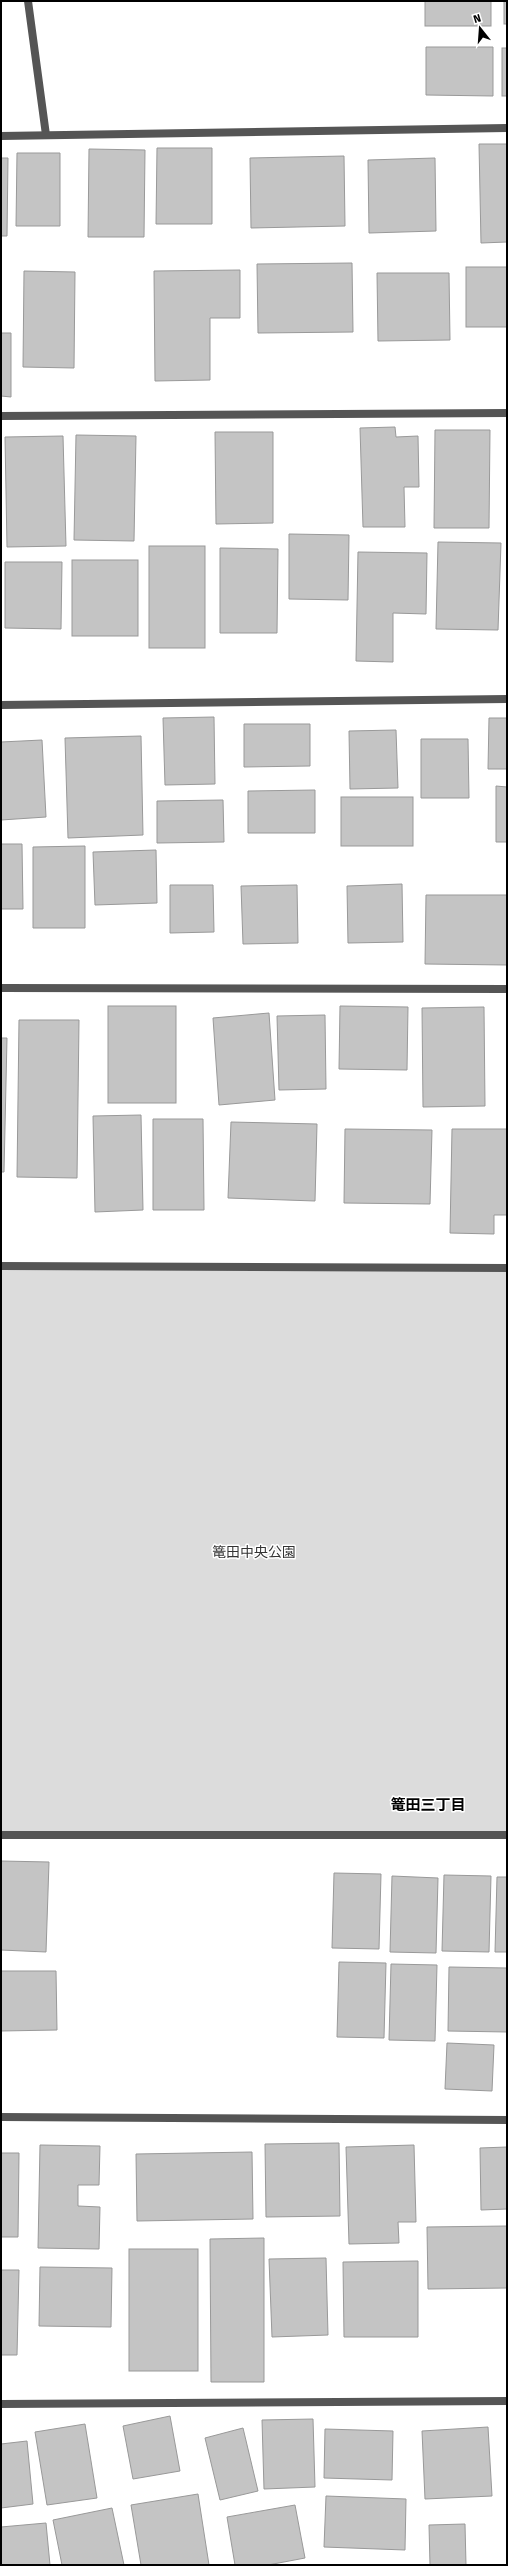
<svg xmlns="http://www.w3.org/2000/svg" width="508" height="2566" font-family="'Fira Sans','Noto Sans JP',sans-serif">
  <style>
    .green { fill: #dcdcdc }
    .building { fill: #c4c4c4; stroke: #999 }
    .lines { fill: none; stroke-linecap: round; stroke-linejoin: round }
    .lane { stroke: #555; stroke-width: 8 }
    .street { stroke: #555; stroke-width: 8 }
    .labels { text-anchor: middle; stroke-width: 3; stroke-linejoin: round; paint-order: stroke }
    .park-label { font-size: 14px; fill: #333; stroke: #fff }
    .neighbourhood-label { font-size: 15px; font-weight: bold; fill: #000; stroke: #fff }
  </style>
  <rect width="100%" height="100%" fill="#fff"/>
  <polygon class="green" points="1,1266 507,1268 507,1835 1,1835"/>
  <g class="building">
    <rect x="425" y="1" width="66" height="25"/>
    <rect x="504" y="1" width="3" height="23"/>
    <polygon points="426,47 493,47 493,96 426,95"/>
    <rect x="502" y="48" width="5" height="48"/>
    <polygon points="479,144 507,144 507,242 481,243"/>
    <polygon points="157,148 212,148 212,224 156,224"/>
    <polygon points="89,149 145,150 144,237 88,237"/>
    <polygon points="17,153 60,153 60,226 16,226"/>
    <polygon points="344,156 345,226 251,228 250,158"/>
    <polygon points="1,158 8,158 7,236 1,236"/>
    <polygon points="435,158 436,231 369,233 368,160"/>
    <polygon points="352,263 353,332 258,333 257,264"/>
    <rect x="466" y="267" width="41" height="60"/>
    <polygon points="240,270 240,318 210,318 210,380 155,381 154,271"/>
    <polygon points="24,271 75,272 74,368 23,367"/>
    <polygon points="377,273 449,273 450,340 378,341"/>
    <polygon points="1,333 11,333 11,397 1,396"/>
    <polygon points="395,427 396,437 418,436 419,487 404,487 405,527 363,527 360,428"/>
    <polygon points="435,430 490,430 489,528 434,528"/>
    <polygon points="215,432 273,432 273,523 216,524"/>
    <polygon points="76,435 136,436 134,541 74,540"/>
    <polygon points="63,436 66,546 7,547 5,437"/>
    <polygon points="289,534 349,535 348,600 289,599"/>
    <polygon points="438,542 501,543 498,630 436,629"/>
    <rect x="149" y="546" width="56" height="102"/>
    <polygon points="220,548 278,549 277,633 220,633"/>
    <polygon points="358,552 427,553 426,614 393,613 393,662 356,661"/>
    <rect x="72" y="560" width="66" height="76"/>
    <polygon points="5,562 62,562 61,629 5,628"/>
    <polygon points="214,717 215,784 165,785 163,718"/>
    <polygon points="489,718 507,718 507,769 488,769"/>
    <polygon points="244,724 310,724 310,766 244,767"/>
    <polygon points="396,730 398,788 350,789 349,731"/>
    <polygon points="141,736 143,835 68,838 65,738"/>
    <polygon points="421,739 468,739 469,798 421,798"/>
    <polygon points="42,740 46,817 1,820 1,742"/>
    <polygon points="496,786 507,787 507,842 496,842"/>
    <polygon points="315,790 315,833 248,833 248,791"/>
    <rect x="341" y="797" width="72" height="49"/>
    <polygon points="223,800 224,842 157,843 157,801"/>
    <polygon points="1,844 22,844 23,909 1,909"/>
    <polygon points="85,846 85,928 33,928 33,847"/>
    <polygon points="156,850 157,903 95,905 93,852"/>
    <polygon points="402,884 403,942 348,943 347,886"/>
    <polygon points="170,885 213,885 214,932 170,933"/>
    <polygon points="297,885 298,943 243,944 241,886"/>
    <polygon points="426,895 507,895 507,965 425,964"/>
    <rect x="108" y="1006" width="68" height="97"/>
    <polygon points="340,1006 408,1007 407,1070 339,1069"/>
    <polygon points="484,1007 485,1106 423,1107 422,1008"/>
    <polygon points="269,1013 275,1100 219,1105 213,1018"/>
    <polygon points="325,1015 326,1089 279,1090 277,1016"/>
    <polygon points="19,1020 79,1020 77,1178 17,1177"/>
    <polygon points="1,1038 7,1038 4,1172 1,1172"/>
    <polygon points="141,1115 143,1210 95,1212 93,1116"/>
    <polygon points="153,1119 203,1119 204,1210 153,1210"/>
    <polygon points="231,1122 317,1124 315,1201 228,1198"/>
    <polygon points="345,1129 432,1130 430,1204 344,1203"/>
    <polygon points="452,1129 507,1129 507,1215 494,1215 494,1234 450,1233"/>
    <polygon points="1,1861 49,1862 46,1952 1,1950"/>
    <polygon points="334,1873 381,1874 379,1949 332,1948"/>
    <polygon points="444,1875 491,1876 489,1952 442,1951"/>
    <polygon points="392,1876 438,1878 436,1953 390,1952"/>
    <polygon points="497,1877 507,1877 507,1952 495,1952"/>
    <polygon points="339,1962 386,1963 384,2038 337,2037"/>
    <polygon points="391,1964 437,1965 435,2041 389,2040"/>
    <polygon points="449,1967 507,1968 507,2032 448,2031"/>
    <polygon points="1,1971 56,1971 57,2030 1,2031"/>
    <polygon points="447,2043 494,2045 492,2091 445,2089"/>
    <polygon points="339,2143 340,2216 266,2217 265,2144"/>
    <polygon points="40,2145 100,2146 99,2185 78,2185 78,2206 100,2207 99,2249 38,2248"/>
    <polygon points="414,2145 416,2222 398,2222 399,2243 349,2244 346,2147"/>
    <polygon points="507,2147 507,2209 481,2210 480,2148"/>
    <polygon points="252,2152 253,2219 137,2221 136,2154"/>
    <polygon points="1,2153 19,2153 18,2237 1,2237"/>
    <polygon points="507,2226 507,2288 428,2289 427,2227"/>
    <polygon points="264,2238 264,2382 211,2382 210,2239"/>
    <rect x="129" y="2249" width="69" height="122"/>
    <polygon points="326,2258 328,2335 272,2337 269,2259"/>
    <polygon points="418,2261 418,2337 344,2337 343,2262"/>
    <polygon points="40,2267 112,2268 111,2327 39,2326"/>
    <polygon points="1,2270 19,2270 17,2355 1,2355"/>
    <polygon points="170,2416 180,2471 133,2479 123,2426"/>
    <polygon points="313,2419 315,2487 264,2489 262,2420"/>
    <polygon points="85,2424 97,2498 47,2505 35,2432"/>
    <polygon points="488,2427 492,2496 425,2499 422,2431"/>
    <polygon points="243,2428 258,2491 220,2500 205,2438"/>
    <polygon points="325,2429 393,2431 392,2480 324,2478"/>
    <polygon points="27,2441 33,2504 1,2508 1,2444"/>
    <polygon points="198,2494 209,2565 141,2565 131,2505"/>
    <polygon points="326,2496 406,2499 405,2550 324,2547"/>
    <polygon points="295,2505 305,2558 268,2565 235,2565 227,2517"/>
    <polygon points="112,2508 124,2565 62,2565 53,2520"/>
    <polygon points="46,2523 50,2565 1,2565 1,2527"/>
    <polygon points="465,2524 466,2565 430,2565 429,2525"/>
  </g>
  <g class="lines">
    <g class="lane">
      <polyline points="28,1 46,135"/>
      <polyline points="1,136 507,128"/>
      <polyline points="1,416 507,413"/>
      <polyline points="1,988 507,989"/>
      <polyline points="1,1266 507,1268"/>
      <polyline points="1,1835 507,1835"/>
      <polyline points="1,2404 507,2401"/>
    </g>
    <g class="street">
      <polyline points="1,705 507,699"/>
      <polyline points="1,2117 507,2120"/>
    </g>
  </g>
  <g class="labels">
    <g class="park-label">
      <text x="254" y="1557">篭田中央公園</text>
    </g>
    <g class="neighbourhood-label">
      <text x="428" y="1810">篭田三丁目</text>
    </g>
  </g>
  <rect width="508" height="2566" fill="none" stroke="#000000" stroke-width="4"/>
  <g transform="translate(480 28) rotate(343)" stroke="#ffffff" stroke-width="3" paint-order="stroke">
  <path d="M0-3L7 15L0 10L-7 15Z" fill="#000000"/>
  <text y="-6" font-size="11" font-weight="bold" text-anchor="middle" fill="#000000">N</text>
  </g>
</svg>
